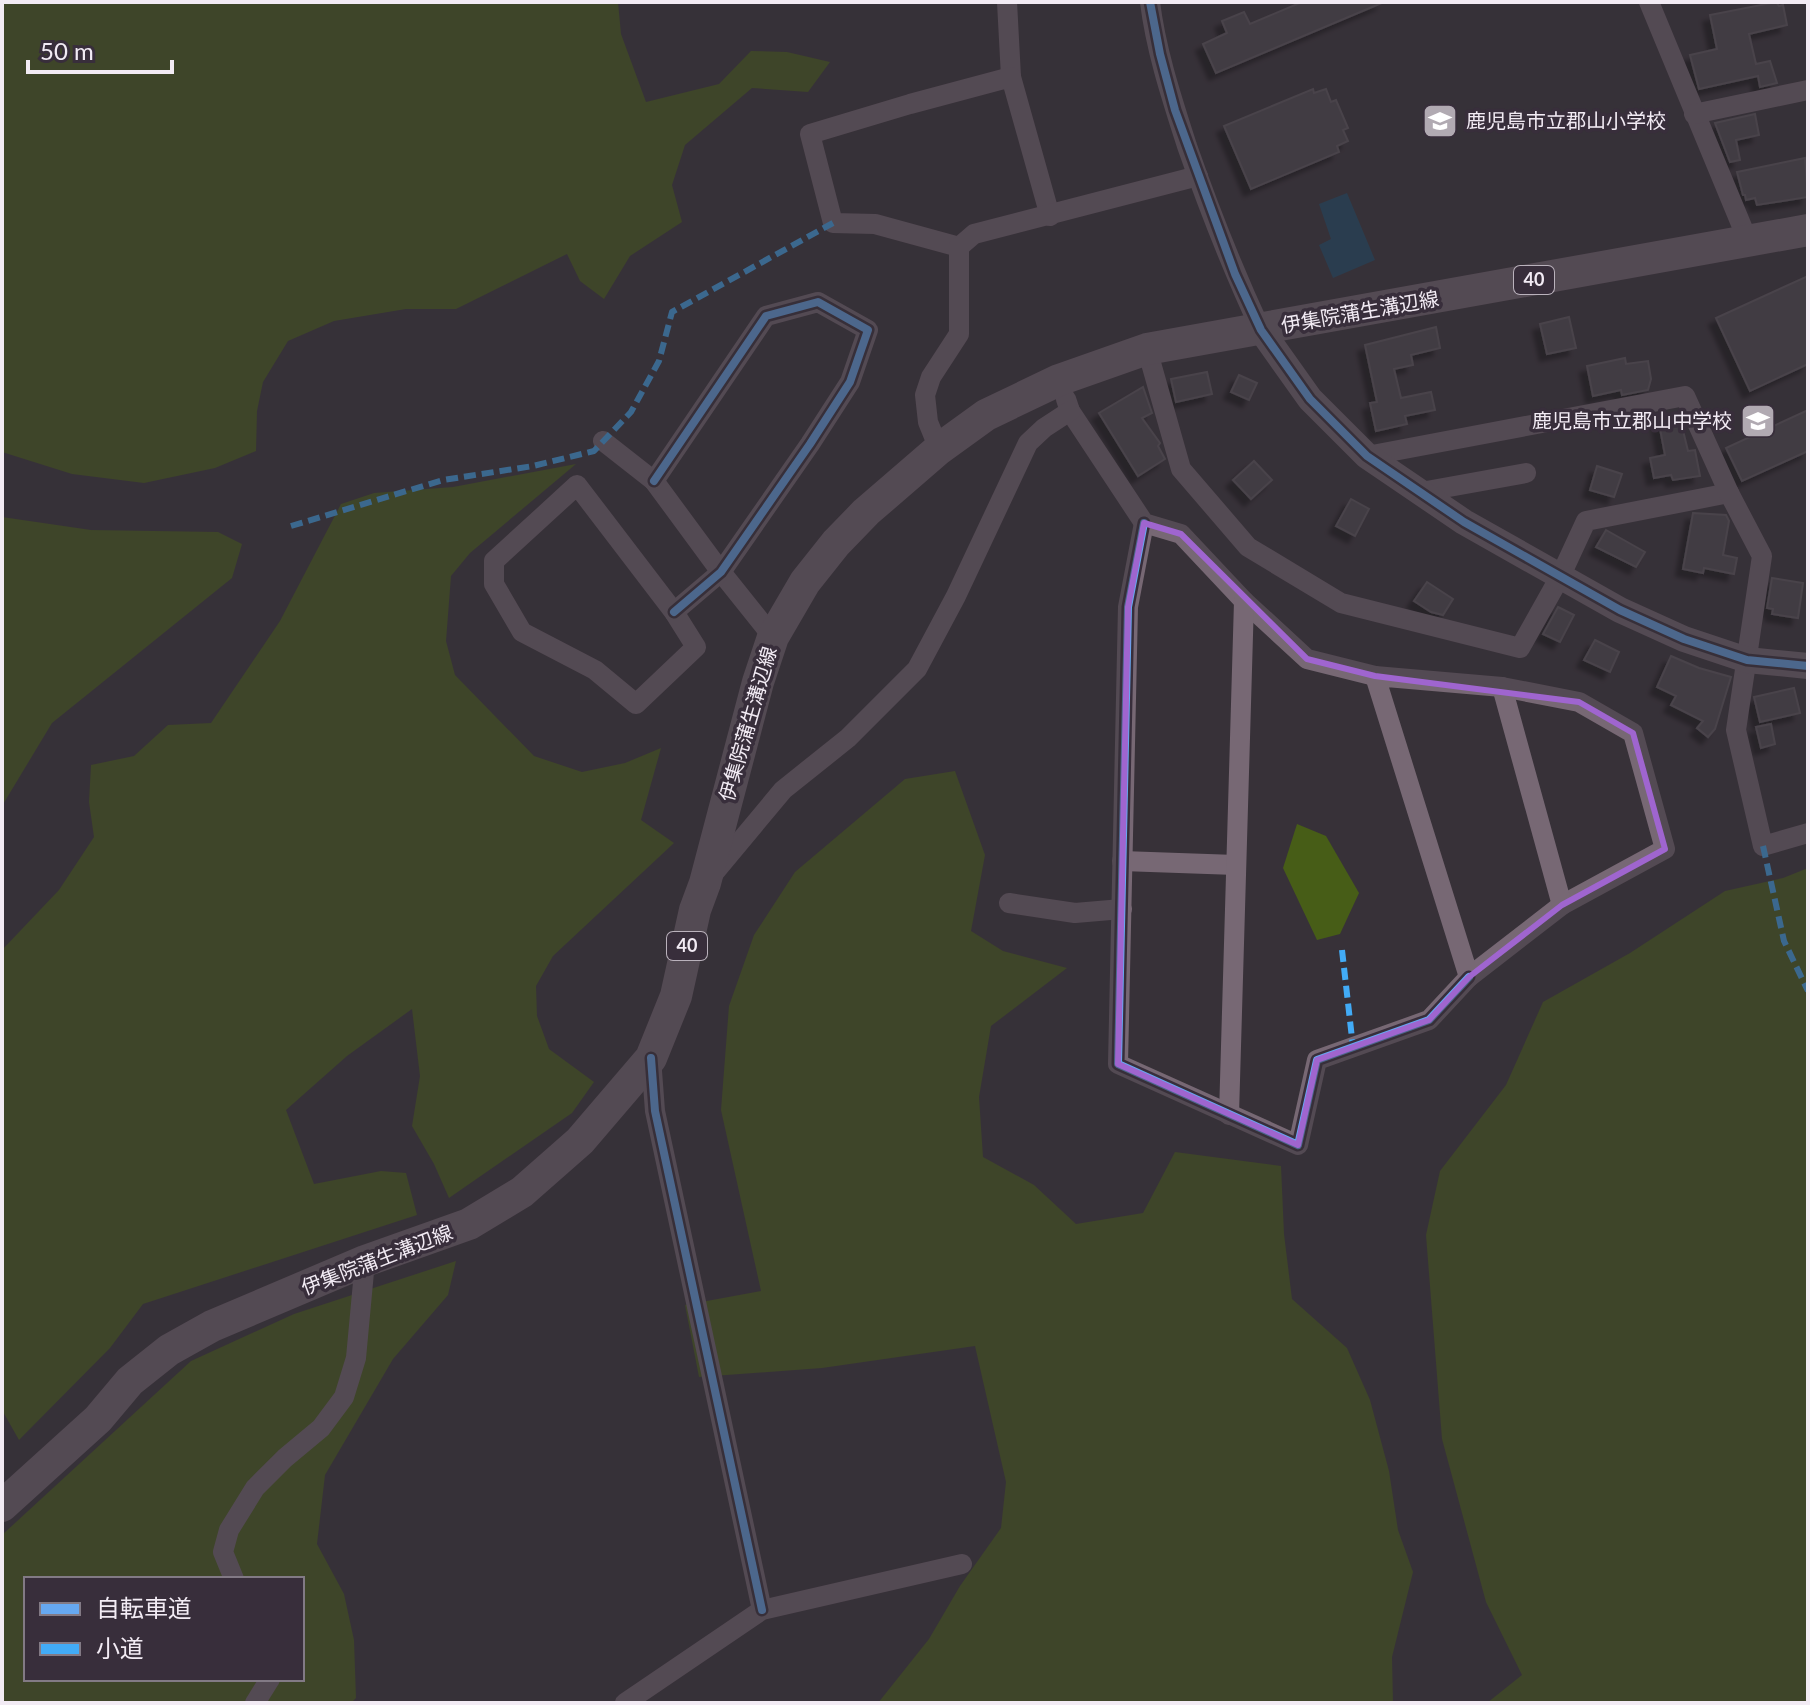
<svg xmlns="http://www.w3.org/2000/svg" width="1810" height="1705" font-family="Lato,'Noto Sans JP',sans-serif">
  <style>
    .green { fill: #475d17; fill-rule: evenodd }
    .water { fill: #1c4d6a }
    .building { fill: #504b51; stroke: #5f5a60; stroke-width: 2; filter: url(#shadow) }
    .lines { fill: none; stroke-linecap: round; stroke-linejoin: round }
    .minor { stroke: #776874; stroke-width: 20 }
    .tertiary { stroke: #776874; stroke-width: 26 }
    .primary { stroke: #776874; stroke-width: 32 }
    .quiet { stroke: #42abf6; stroke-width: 6; stroke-dasharray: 12 6; stroke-linecap: butt }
    .cycleway-casing { stroke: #382e3b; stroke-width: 13 }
    .cycleway { stroke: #66a8f1; stroke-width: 8 }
    .marked { fill: none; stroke: #9f65cf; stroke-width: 6; stroke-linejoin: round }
    .labels { text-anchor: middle; stroke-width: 7; stroke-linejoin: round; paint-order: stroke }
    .shield { fill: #382e3b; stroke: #bab2bc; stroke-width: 2 }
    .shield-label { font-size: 18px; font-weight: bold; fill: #f2ebf4 }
    .poi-label { font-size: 20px; fill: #f2ebf4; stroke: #382e3b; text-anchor: start }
    .street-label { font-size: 20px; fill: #f2ebf4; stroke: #382e3b }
  </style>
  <defs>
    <filter id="shadow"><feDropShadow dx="-7" dy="7" stdDeviation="2" flood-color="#0009"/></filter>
  </defs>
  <rect width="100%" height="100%" fill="#373138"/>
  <g class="green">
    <polygon points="2,2 618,2 621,34 646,102 719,84 751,51 787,52 830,62 808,92 752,88 685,145 672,185 682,222 630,256 604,299 580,281 567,254 456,309 406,309 334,321 288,341 263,382 257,411 256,451 215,468 144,483 72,474 2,452"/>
    <polygon points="576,464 470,553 451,576 446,641 455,675 534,756 582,772 625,763 661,748 641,820 674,843 553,956 536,986 537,1016 549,1049 594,1082 572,1113 449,1198 434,1164 412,1126 420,1076 412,1009 347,1056 286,1110 314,1184 381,1171 406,1173 417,1215 143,1304 110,1348 19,1440 2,1410 2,950 59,890 94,837 89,802 91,765 134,756 168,725 211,723 280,621 341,504 374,493 453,487"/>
    <polygon points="2,517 91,530 218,532 242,544 232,578 52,723 2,806"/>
    <polygon points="955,771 985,855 971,931 1003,951 1067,968 991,1026 979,1097 983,1157 1034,1185 1076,1224 1143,1213 1175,1152 1281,1166 1284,1234 1292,1299 1347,1348 1370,1400 1389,1471 1398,1530 1413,1572 1392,1657 1393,1703 878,1703 929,1639 960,1586 1001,1528 1006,1482 975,1346 822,1368 699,1377 685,1305 761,1291 721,1110 729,1006 754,935 795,872 905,779"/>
    <polygon points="1297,824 1326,836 1359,893 1340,934 1317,940 1283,868"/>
    <polygon points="1808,868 1808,1703 1487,1703 1522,1675 1486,1602 1442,1439 1426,1235 1440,1171 1506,1085 1543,1002 1630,953 1725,891 1783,878"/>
    <path d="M 456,1261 L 448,1295 L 393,1359 L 325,1475 L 317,1544 L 344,1594 L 354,1640 L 356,1698 L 351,1703 L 2,1703 L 2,1535 L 191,1361 L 294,1314 ZM 26,1579 L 302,1579 L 302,1679 L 26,1679 Z"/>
  </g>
  <polygon class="water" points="1347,193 1375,260 1333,278 1319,245 1331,239 1319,204"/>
  <g class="building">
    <polygon points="1302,2 1384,2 1216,73 1203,44 1227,33 1222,21 1244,12 1250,24"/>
    <polygon points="1776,2 1779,6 1783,5 1787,25 1749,34 1756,64 1770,61 1777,83 1760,87 1758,76 1699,89 1690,55 1717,49 1710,15"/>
    <polygon points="1313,89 1314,93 1326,89 1331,102 1336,100 1348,128 1343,130 1348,141 1337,146 1339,152 1251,189 1224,126"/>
    <polygon points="1755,114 1759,135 1736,140 1740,160 1730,162 1715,123"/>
    <polygon points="1805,158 1808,197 1757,205 1755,198 1746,200 1745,195 1743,195 1737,172"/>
    <polygon points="1808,276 1808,364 1750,391 1716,318"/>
    <polygon points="1569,317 1576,348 1547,354 1540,324"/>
    <polygon points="1436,327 1440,348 1411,355 1413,365 1394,369 1401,398 1431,392 1435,410 1405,416 1407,424 1376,431 1370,403 1377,402 1365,345"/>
    <polygon points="1625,358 1626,364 1648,361 1651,379 1648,390 1622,395 1621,390 1593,396 1587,366"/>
    <polygon points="1207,372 1212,394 1176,402 1171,379"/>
    <polygon points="1239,375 1257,383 1249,400 1231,392"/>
    <polygon points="1143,387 1152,413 1142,418 1160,443 1158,446 1165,459 1138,476 1099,413"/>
    <polygon points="1808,410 1808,451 1742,481 1726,448"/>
    <polygon points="1679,414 1688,451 1695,450 1700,476 1673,480 1671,475 1654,478 1650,458 1665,455 1658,418"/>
    <polygon points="1254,461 1272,480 1251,499 1233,480"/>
    <polygon points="1597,466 1622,474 1614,497 1590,490"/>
    <polygon points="1351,499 1369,509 1355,536 1336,526"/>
    <polygon points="1693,513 1726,515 1729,521 1723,555 1737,558 1734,574 1704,568 1703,573 1683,569"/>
    <polygon points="1606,530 1645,552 1636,567 1596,547"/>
    <polygon points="1772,578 1803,583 1798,618 1772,614 1773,609 1767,608"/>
    <polygon points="1427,582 1453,599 1443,615 1431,612 1414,601"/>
    <polygon points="1558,607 1574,615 1560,642 1543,634"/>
    <polygon points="1595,640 1619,652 1610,672 1584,660"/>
    <polygon points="1671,656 1699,668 1731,677 1715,729 1708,737 1697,728 1703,721 1671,705 1676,696 1657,687"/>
    <polygon points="1794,688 1800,713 1760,722 1754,697"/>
    <polygon points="1771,724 1775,744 1761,748 1756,727"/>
  </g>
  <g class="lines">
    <g class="minor">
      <polyline points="1007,2 1011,77"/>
      <path d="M 1150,2 C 1156,51 1172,99 1187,146 C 1209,209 1233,270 1261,330"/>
      <polyline points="1649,2 1748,241"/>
      <polyline points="1694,114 1808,90"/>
      <polyline points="959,247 875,224 833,223 810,134 910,104 1011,77 1050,216"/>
      <polyline points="1147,349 1181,469 1248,547 1341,603 1520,648 1561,575 1586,521 1729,493"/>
      <polyline points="1066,399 1070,411 1144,523 1181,534 1244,601 1307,659 1375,676"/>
      <polyline points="603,441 654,481 721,572 773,637"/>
      <polyline points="939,449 928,422 925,395 931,377 959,334 959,247 974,234 1198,176"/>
      <polyline points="1367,456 1685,396 1729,493 1762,556 1736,730 1763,846 1808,833"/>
      <polyline points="654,481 766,316 818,302 868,330 850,382 810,444 721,572 674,612"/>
      <polygon points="577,485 674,612 696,647 636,704 595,670 522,632 494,584 494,561"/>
      <polyline points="1421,492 1526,473"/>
      <polyline points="1144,523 1128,607 1118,1064 1298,1145 1317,1060 1429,1020 1469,977"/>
      <polygon points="1375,676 1502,687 1579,702 1633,733 1665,849 1562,905 1469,977"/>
      <polyline points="1502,687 1562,905"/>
      <polyline points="1122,861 1236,865"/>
      <polyline points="713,874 783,790 848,738 917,669 956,596 1028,443 1044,428 1070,411"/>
      <polyline points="1009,903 1075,913 1122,909"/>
      <polyline points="651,1058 655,1111 762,1610"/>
      <polyline points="1229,1115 1244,601"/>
      <polyline points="234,1579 223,1552 229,1530 255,1488 285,1458 321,1428 344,1397 356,1358 365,1261"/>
      <polyline points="255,1703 270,1679"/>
      <polyline points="625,1703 762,1610 962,1564"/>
    </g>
    <polyline class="tertiary" points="1261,330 1310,399 1367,456 1464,522 1620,610 1684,639 1747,660 1808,666"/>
    <polyline class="primary" points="2,1506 98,1419 130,1381 169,1350 212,1326 365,1261 469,1224 522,1192 580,1141 651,1058 676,996 695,910 705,883 758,682 773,637 805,582 836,543 866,512 939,449 986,415 1059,380 1147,349 1808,230"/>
    <g class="quiet">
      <polyline points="291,526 443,480 533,466 594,451 631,412 659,361 672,312 833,223"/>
      <polyline points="1763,846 1784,941 1808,991"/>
      <polyline points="1342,950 1353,1047"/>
    </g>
    <g class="cycleway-casing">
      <g id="cycleway">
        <polyline points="1150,2 1160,54 1175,110 1235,274 1261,330 1310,399 1367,456 1464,522 1620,610 1684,639 1747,660 1808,666"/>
        <polyline points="654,481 766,316 818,302 868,330 850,382 810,444 721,572 674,612"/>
        <polyline points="1144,523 1128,607 1118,1064 1298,1145 1317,1060 1429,1020 1469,977"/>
        <polyline points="651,1058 655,1111 762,1610"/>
      </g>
    </g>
    <use href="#cycleway" class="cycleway"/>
  </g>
  <path d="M0 0H1810V1705H0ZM 1144,523 L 1181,534 L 1307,659 L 1375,676 L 1579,702 L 1633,733 L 1665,849 L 1562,905 L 1469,977 L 1429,1020 L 1317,1060 L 1298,1145 L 1118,1064 L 1128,607 Z" fill="#373138" fill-opacity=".55" fill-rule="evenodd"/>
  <path class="marked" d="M 1144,523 L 1181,534 L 1307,659 L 1375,676 L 1579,702 L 1633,733 L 1665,849 L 1562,905 L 1469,977 L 1429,1020 L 1317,1060 L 1298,1145 L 1118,1064 L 1128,607 Z"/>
  <defs>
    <g id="school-square" transform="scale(1.8)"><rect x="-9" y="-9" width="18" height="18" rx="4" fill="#b1aab2" stroke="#382e3b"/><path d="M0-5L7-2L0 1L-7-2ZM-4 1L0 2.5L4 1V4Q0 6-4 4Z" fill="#fff"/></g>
  </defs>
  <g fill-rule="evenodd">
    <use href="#school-square" x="1440" y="121"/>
    <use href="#school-square" x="1758" y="421"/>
  </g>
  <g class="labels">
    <g class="shield">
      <rect x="1514" y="266" width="40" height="28" rx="6"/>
      <rect x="667" y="932" width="40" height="28" rx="6"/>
    </g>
    <g class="shield-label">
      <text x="1534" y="286">40</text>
      <text x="687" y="952">40</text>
    </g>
    <g class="poi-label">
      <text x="1466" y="128">鹿児島市立郡山小学校</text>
      <text x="1732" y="428" text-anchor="end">鹿児島市立郡山中学校</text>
    </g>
    <g class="street-label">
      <text transform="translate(1360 312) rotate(-10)" y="7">伊集院蒲生溝辺線</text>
      <text transform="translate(748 724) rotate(-74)" y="7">伊集院蒲生溝辺線</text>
      <text transform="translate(377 1260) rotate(-21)" y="7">伊集院蒲生溝辺線</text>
    </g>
  </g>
  <rect width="1810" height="1705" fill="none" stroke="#f2ebf4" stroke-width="8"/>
  <rect x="24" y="1577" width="280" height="104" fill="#382e3b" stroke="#827a85" stroke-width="2"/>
  <rect x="40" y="1603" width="40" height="12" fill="#66a8f1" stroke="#827a85" stroke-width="2"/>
  <text x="96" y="1617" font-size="24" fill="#f2ebf4">自転車道</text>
  <rect x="40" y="1643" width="40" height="12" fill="#42abf6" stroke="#827a85" stroke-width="2"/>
  <text x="96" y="1657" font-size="24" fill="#f2ebf4">小道</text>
  <path d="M28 60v12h144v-12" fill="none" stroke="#f2ebf4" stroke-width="4"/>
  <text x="40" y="60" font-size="24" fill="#f2ebf4" stroke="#382e3b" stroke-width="6" paint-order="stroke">50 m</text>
</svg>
